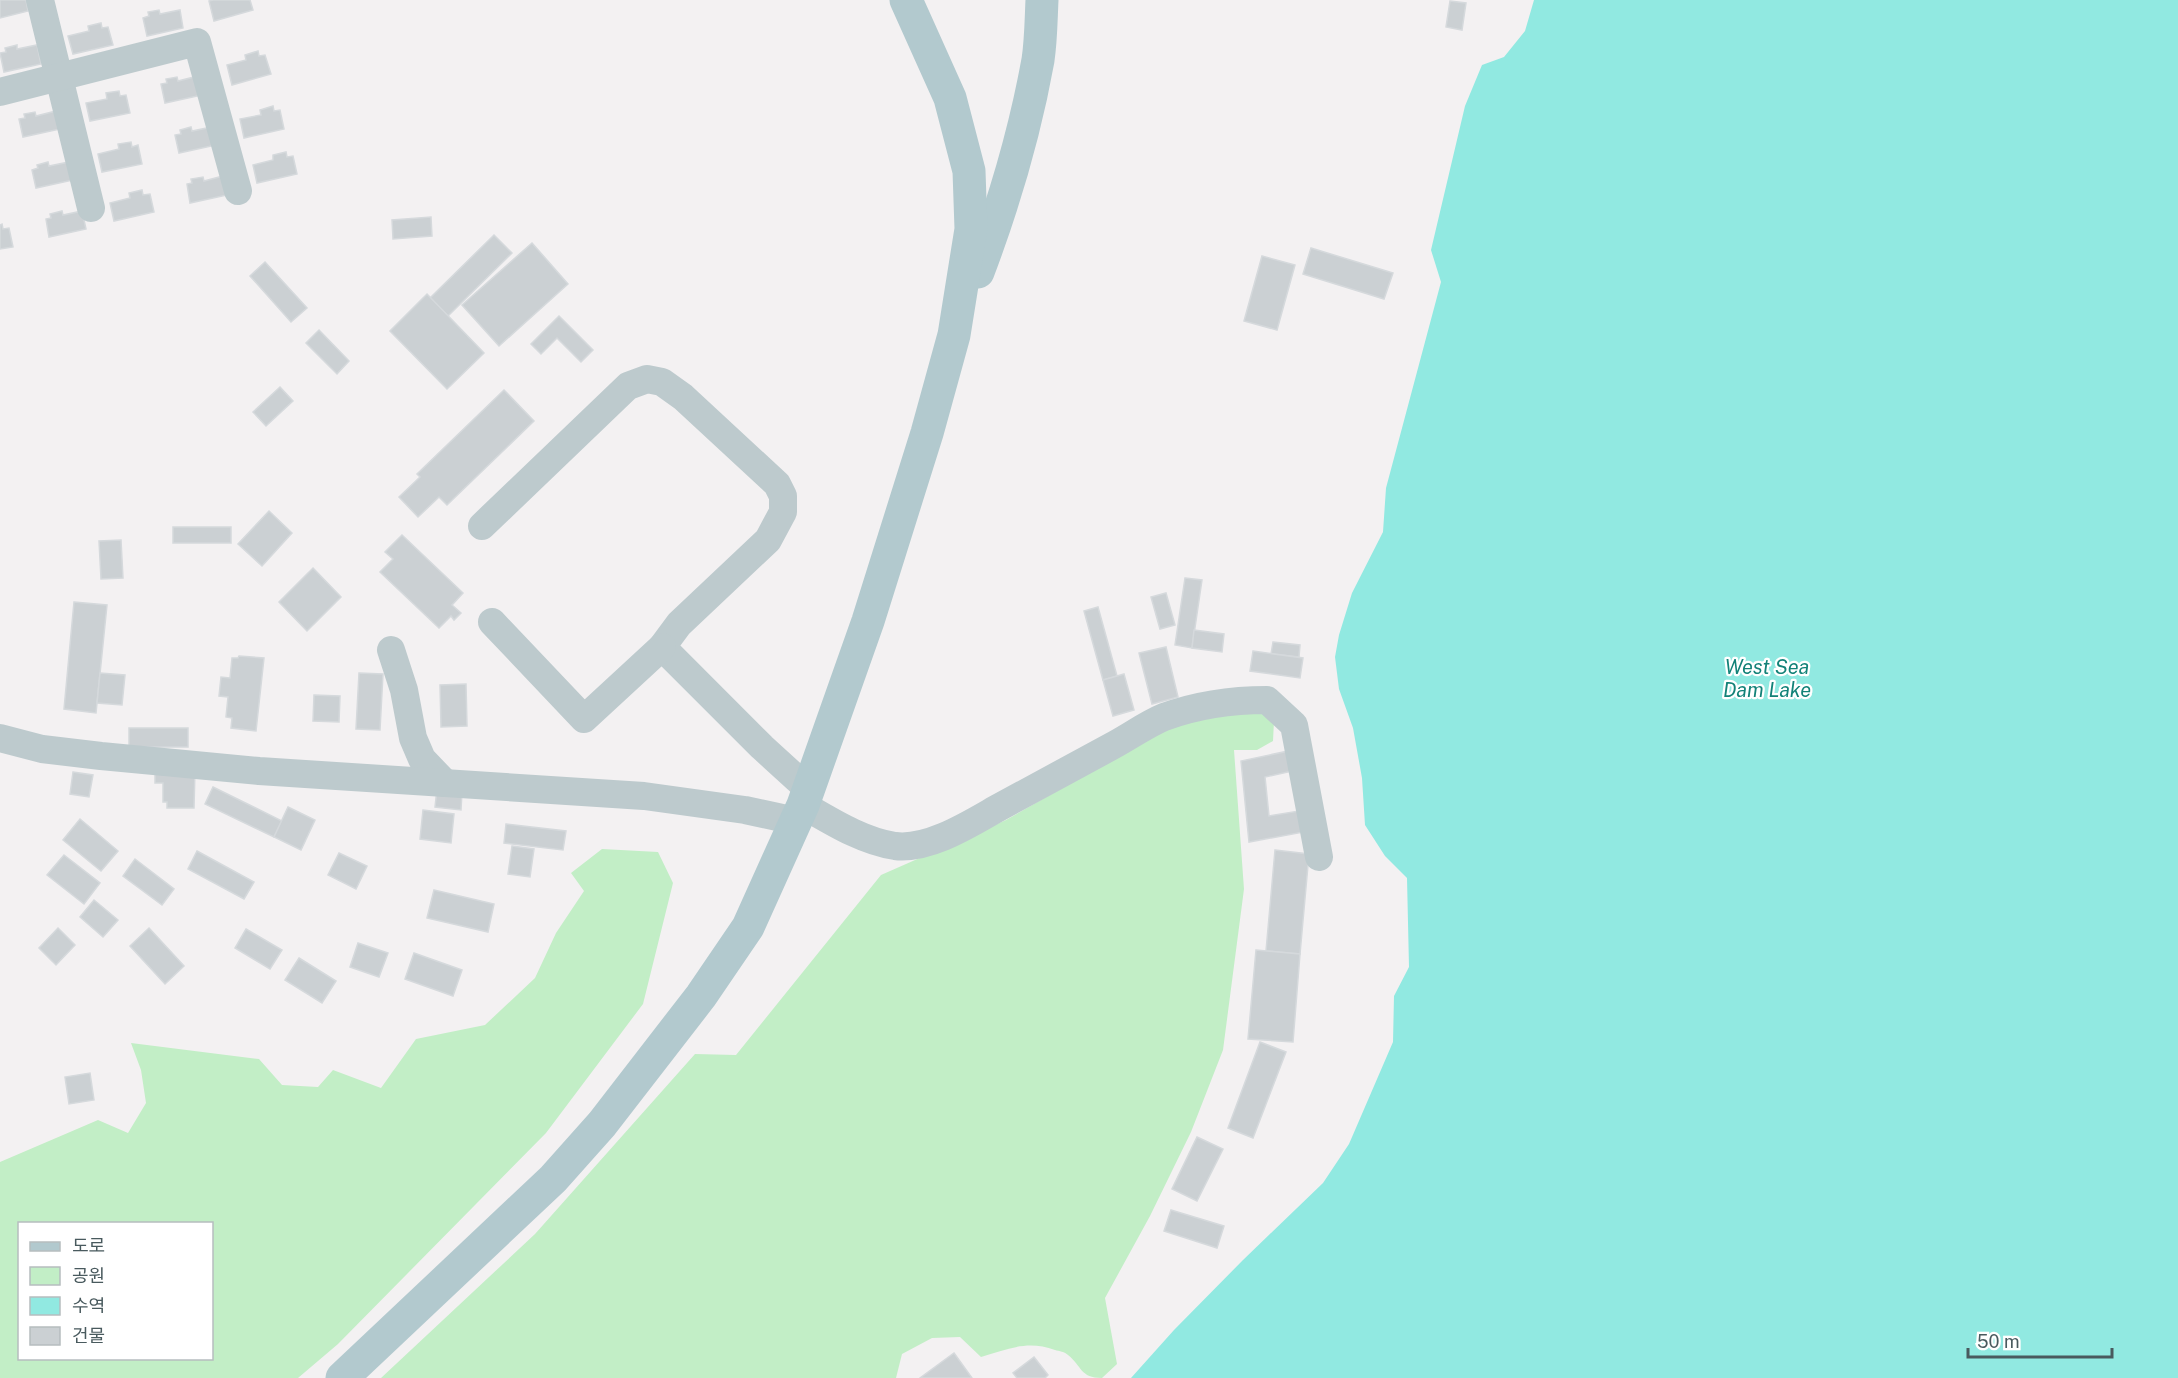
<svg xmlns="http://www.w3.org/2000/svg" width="2178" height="1378" font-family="'Public Sans','Noto Sans KR',sans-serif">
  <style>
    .green { fill: #c2eec6; fill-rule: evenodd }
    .water { fill: #91e9e1 }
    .building { fill: #cbd0d3; stroke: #d5d9dc; stroke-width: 1.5 }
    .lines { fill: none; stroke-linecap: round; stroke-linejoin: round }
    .minor { stroke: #bdcacd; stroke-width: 28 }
    .major { stroke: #b2c9ce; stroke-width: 33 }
    .labels { text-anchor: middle; stroke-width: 4.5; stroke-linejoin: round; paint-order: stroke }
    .water-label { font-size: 20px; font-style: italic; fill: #128278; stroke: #fff }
  </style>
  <rect width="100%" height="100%" fill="#f3f1f2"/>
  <g class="green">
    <path d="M 1260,711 L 1274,721 L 1273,741 L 1257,750 L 1234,750 L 1244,889 L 1223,1050 L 1191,1132 L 1150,1216 L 1105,1298 L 1117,1364 L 1102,1378 C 1080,1378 1082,1366 1068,1355 C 1065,1352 1059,1351 1055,1350 C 1028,1340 1007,1349 981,1357 L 960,1337 L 932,1338 L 902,1354 L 896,1378 L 381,1378 L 535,1234 L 695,1054 L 736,1055 L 881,875 L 1006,820 L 1164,730 L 1190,719 Z"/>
    <path d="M 602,849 L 658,852 L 673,883 L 643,1004 L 546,1133 L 338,1344 L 298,1378 L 0,1378 L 0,1162 L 98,1120 L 128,1133 L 146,1103 L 141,1070 L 131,1043 L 259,1059 L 282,1085 L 318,1087 L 333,1070 L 381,1088 L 416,1039 L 485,1025 L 535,978 L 556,933 L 584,891 L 571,873 ZM 20,1224 L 212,1224 L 212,1358 L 20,1358 Z"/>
  </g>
  <polygon class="water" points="1534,0 2178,0 2178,1378 1131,1378 1174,1330 1243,1260 1323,1183 1349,1144 1393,1042 1394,996 1409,967 1407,878 1385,856 1365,825 1362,778 1353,728 1339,689 1335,657 1339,635 1352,593 1383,532 1386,488 1441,282 1431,250 1465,106 1482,65 1504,57 1525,31"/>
  <g class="building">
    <polygon points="0,0 26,0 28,11 0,18"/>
    <polygon points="213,0 250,0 253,10 214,21 209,1"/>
    <polygon points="1450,1 1466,3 1462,30 1446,27"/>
    <polygon points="159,10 160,14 180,10 183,28 147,36 143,18 149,16 148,12"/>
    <polygon points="101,23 102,28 108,27 113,45 73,54 68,36 89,31 88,26"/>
    <polygon points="17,45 17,49 37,45 41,64 4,72 0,53 6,52 5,48"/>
    <polygon points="258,51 259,56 265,55 271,74 232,85 227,65 246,60 245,55"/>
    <polygon points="198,76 202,95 165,103 161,84 167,83 166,79 177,77 178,81"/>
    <polygon points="119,91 120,96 126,95 130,113 90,121 86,103 107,99 106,93"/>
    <polygon points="273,106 274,111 280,110 284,129 244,138 240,119 261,115 260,110"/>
    <polygon points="56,111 60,129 23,137 19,119 25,118 24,114 35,112 36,116"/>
    <polygon points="191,127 192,131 212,127 216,145 179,153 175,135 181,134 180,130"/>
    <polygon points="131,142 132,147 138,145 142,164 102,172 98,154 119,149 118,144"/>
    <polygon points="286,152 287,157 293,156 297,174 257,183 253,165 273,160 273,155"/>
    <polygon points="48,162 49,166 69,162 73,180 36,188 32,170 38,168 37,165"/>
    <polygon points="223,176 227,195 190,203 187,184 192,183 191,179 203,177 204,181"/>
    <polygon points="142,190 143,195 150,194 154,212 114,221 110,203 130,198 129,193"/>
    <polygon points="62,211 63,215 82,211 86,229 49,237 46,219 51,218 50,214"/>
    <polygon points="431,217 432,236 393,239 392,220"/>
    <polygon points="2,224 3,229 9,228 13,247 0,249 0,225"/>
    <polygon points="494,235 512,253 448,316 430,298"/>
    <polygon points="532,243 568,284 499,346 462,305"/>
    <polygon points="1311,248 1393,273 1384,299 1303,274"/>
    <polygon points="1262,256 1295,265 1277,330 1244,321"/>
    <polygon points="265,262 307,308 291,322 250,276"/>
    <polygon points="427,294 484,353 447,389 390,331"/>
    <polygon points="559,316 593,350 581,362 557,338 541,354 531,344"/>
    <polygon points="319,330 349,361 337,374 306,343"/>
    <polygon points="280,387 293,401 266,426 253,412"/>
    <polygon points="504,390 534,421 447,505 439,497 418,517 399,497 420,477 417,474"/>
    <polygon points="269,511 292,533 262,566 238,544"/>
    <rect x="173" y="527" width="58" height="16"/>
    <polygon points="402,535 463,593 452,605 461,613 454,620 451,616 439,628 380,572 393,559 385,552"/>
    <polygon points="121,540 123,578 101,579 99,541"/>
    <polygon points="313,568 341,597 307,631 279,602"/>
    <polygon points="1185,578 1202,580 1192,648 1175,645"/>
    <polygon points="1166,593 1175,625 1160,629 1151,597"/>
    <polygon points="74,602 107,605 96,713 64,709"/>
    <polygon points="1098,607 1117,676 1103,680 1084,611"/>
    <polygon points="1194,630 1224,634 1222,652 1192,648"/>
    <polygon points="1273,642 1300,645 1299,657 1271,654"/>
    <polygon points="1166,647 1178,697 1152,704 1139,653"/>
    <polygon points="1253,651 1303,658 1300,678 1250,671"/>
    <polygon points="239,656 264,658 256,731 231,728 232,718 226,717 228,697 219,696 221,677 230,678 232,658 238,658"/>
    <polygon points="100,673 125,675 122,705 97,703"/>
    <polygon points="359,673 383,674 380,730 356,729"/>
    <polygon points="1124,674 1134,710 1113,716 1103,680"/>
    <polygon points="466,684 467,726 441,727 440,685"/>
    <polygon points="314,695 340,696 339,722 313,721"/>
    <rect x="129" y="728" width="59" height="19"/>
    <polygon points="1293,750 1297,770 1265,777 1269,816 1305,810 1309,831 1249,842 1241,761"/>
    <polygon points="155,769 195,770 194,808 167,808 167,802 163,802 163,783 155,783"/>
    <polygon points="73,772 93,775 89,797 70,794"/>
    <polygon points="213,787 282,821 274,837 205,804"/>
    <polygon points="437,789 462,792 461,810 435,807"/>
    <polygon points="288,807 315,820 301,850 274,837"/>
    <polygon points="423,810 454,814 451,843 420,839"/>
    <polygon points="80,819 118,851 101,871 63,840"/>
    <polygon points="506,824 566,831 563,850 504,843"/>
    <polygon points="512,846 534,849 530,877 508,874"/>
    <polygon points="1275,850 1309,854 1300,954 1266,951"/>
    <polygon points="197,851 254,882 244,899 188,869"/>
    <polygon points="339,853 367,866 356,889 328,875"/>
    <polygon points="64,855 100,883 84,904 47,875"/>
    <polygon points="135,859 174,889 162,905 123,876"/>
    <polygon points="434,890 494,904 488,932 427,918"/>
    <polygon points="94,900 118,920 103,937 80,917"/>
    <polygon points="58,928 75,945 56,965 39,948"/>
    <polygon points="149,928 184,966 165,984 130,946"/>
    <polygon points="246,929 282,950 270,969 235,948"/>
    <polygon points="358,943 388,953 379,977 350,967"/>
    <polygon points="1256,950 1300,954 1293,1042 1248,1039"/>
    <polygon points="414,953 462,970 453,996 405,979"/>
    <polygon points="299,958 336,981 322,1003 285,980"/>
    <polygon points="1260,1042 1286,1052 1253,1138 1228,1128"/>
    <polygon points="90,1073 94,1100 69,1104 65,1077"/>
    <polygon points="1197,1137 1223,1149 1197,1201 1172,1189"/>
    <polygon points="1171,1210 1224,1226 1217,1248 1164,1231"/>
    <polygon points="954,1353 972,1378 920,1378"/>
    <polygon points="1034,1357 1048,1375 1045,1378 1017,1378 1013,1373"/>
  </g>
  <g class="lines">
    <g class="minor">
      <polyline points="40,0 91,208"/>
      <polyline points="0,92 197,42 238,191"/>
      <polyline points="482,526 628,386 647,379 662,382 683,397 777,484 783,496 783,512 768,540 679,624 662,647 762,747 808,789"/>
      <polyline points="492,622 584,719 662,647"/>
      <polyline points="391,650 404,690 413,738 422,759 445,783"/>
      <polyline points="0,738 42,749 101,756 259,771 644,796 745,810 796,821"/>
      <path d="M 803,805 C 831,821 862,841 895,846 C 928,850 968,825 996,809 C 1035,788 1074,767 1112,746 C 1129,737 1147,724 1164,717 C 1197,705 1232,700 1267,700 L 1294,725 L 1319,857"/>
    </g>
    <g class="major">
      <path d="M 978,272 C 1004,203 1025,132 1038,60 C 1041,40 1041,20 1042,0"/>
      <polyline points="342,1378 553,1179 602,1124 701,996 748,927 803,805 868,621 927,433 954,335 971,229 969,171 950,98 906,0"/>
    </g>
  </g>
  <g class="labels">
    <g class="water-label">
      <text x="1767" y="674">West Sea<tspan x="1767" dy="23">Dam Lake</tspan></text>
    </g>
  </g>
  <rect x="18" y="1222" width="195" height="138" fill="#ffffff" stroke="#b6bdbf" stroke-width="1.5"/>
  <rect x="30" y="1242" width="30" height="9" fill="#b2c9ce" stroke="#b6bdbf" stroke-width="1.5"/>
  <text x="72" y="1252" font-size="18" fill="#495a5e">도로</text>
  <rect x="30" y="1267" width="30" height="18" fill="#c2eec6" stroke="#b6bdbf" stroke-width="1.5"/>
  <text x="72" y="1282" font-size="18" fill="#495a5e">공원</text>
  <rect x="30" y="1297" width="30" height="18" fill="#91e9e1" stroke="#b6bdbf" stroke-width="1.5"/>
  <text x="72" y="1312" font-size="18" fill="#495a5e">수역</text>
  <rect x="30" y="1327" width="30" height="18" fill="#cbd0d3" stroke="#b6bdbf" stroke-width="1.5"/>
  <text x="72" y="1342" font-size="18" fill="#495a5e">건물</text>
  <path d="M1968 1348v9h144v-9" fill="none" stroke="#495a5e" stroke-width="3"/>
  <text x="1977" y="1348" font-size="18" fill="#495a5e" stroke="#ffffff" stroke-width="4.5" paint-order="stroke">50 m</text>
</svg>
